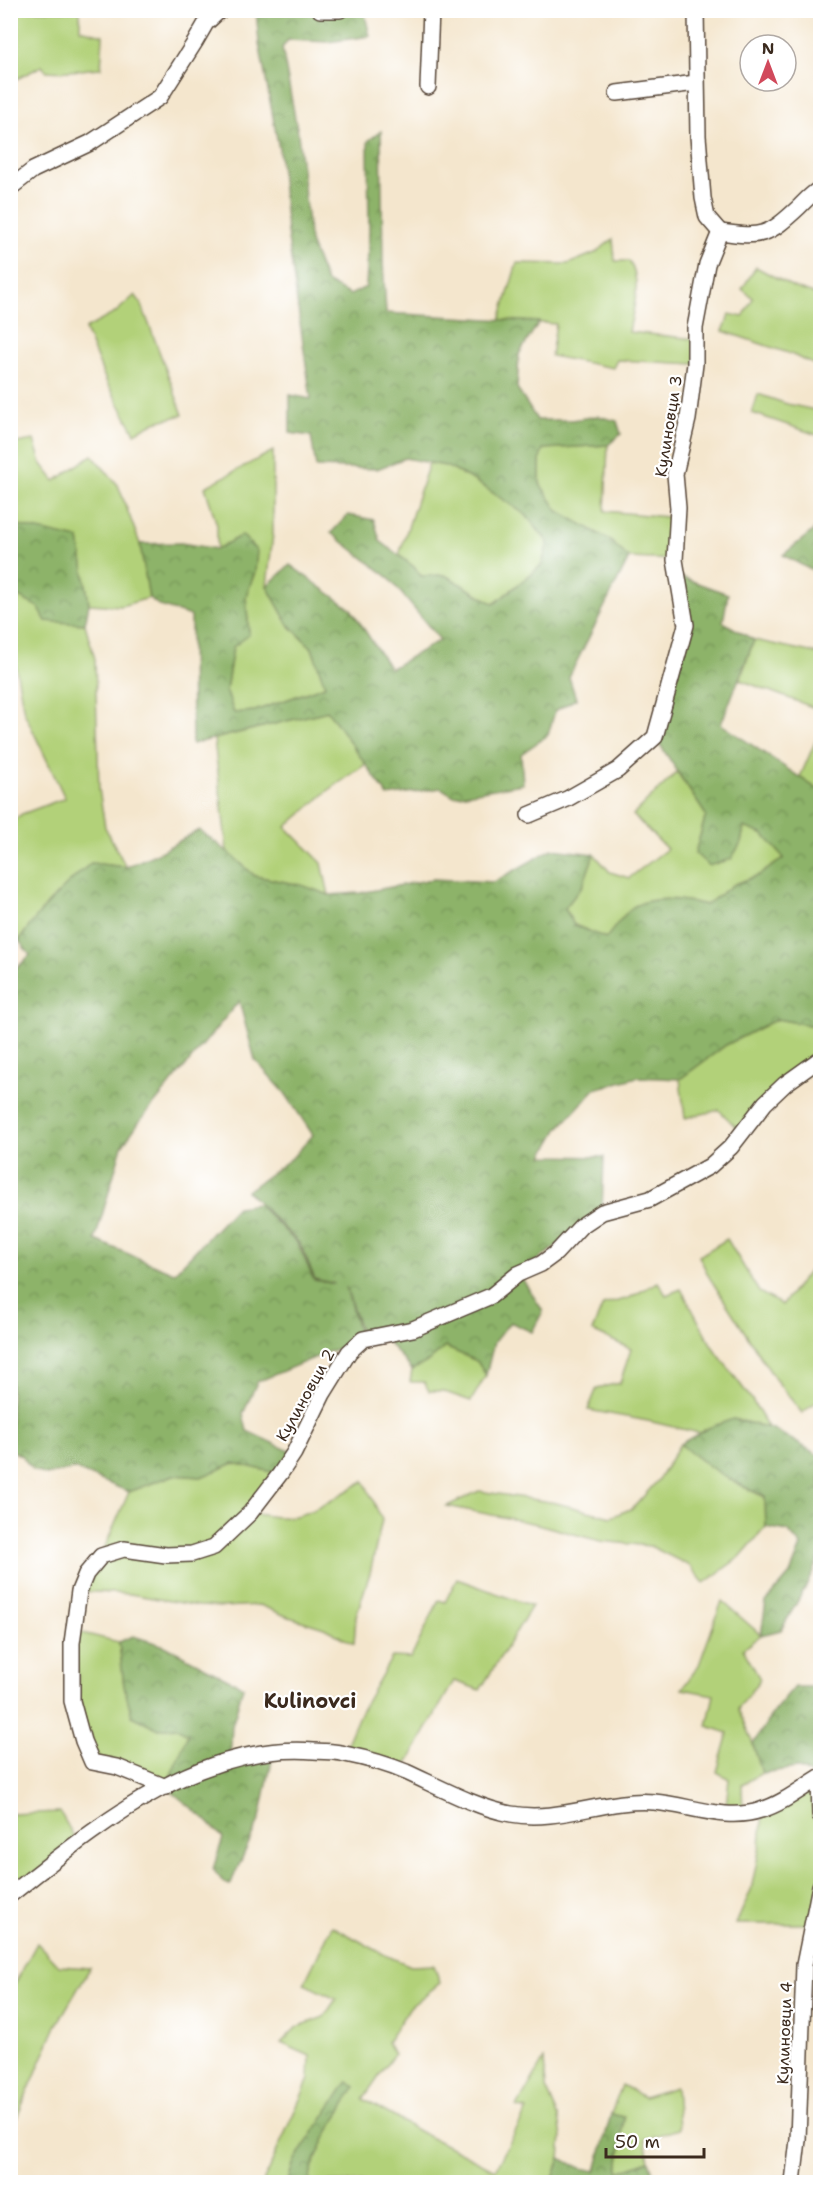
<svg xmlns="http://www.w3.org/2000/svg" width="831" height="2193" font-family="'Shantell Sans',sans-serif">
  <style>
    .grass { fill: #b2d179; stroke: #767e4c; stroke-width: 1.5 }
    .forest { fill: url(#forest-crowns); stroke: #646e44; stroke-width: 1.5; fill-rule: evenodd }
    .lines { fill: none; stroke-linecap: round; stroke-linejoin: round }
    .minor-casing { stroke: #574638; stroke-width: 18 }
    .minor { stroke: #fff; stroke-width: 15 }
    .labels { text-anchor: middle; stroke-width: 4.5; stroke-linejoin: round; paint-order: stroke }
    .street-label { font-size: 16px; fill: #3b2a1e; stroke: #fff }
    .quarter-label { font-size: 20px; font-weight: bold; fill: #3b2a1e; stroke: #fff }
  </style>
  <defs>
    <pattern id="forest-crowns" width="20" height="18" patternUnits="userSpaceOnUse" patternTransform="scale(1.5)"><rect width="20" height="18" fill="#8db369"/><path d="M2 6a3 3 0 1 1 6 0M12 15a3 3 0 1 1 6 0" fill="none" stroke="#749256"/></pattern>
  </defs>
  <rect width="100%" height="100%" fill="#fff"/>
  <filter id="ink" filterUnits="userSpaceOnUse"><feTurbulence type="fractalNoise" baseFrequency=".0167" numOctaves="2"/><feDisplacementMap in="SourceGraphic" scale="12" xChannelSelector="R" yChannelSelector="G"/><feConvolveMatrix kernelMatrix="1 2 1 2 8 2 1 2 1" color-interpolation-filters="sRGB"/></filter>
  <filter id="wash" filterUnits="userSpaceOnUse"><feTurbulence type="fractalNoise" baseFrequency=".008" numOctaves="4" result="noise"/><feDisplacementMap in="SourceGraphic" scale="24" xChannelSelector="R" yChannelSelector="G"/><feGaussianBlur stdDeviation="1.35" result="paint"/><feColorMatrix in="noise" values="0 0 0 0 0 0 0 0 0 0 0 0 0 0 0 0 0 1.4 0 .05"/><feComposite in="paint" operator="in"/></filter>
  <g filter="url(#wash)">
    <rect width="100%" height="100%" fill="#f4e6cd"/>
    <g class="grass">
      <path d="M 11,10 L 80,11 L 80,29 L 103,35 L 101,68 C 83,69 64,73 46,71 L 42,66 L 11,82 Z"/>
      <path d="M 613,239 L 615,261 L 629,261 C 643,282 633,309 629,332 L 695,339 L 695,364 L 617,360 L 613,368 L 551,356 L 556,324 L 500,320 L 517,263 L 568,264 L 595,253 Z"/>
      <polygon points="756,267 795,288 820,296 820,367 788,353 723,331 730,314 743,317 753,298 742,289"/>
      <polygon points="135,295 141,303 183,415 155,422 135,433 106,381 85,329 115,313"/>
      <polygon points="758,394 787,404 820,411 820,436 752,413"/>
      <polygon points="34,440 41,463 55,481 92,455 118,485 140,544 149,598 121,606 89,604 79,540 11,524 11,444"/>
      <polygon points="608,445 605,511 677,518 675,560 629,558 608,539 558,511 540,484 540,458 543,449"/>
      <polygon points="273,451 273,534 267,586 288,624 312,648 325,686 255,711 234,713 226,690 233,647 249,634 246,596 255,572 242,535 217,549 217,525 205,487"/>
      <polygon points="429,463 446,466 475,481 526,515 548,542 542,565 494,604 445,575 421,576 414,567 399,555"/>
      <path d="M 15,595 L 39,607 L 46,621 L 85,624 L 95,659 L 99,789 L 105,827 L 126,867 L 91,863 C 64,886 38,911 19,941 L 11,931 L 11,822 L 22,814 L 65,798 L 24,712 L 11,641 L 10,597 Z"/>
      <polygon points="754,640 820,654 820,710 740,680"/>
      <polygon points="328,711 366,764 329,790 286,827 322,863 329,895 301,885 255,876 227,851 214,739"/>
      <polygon points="820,731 820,791 800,777"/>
      <path d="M 677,772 L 706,815 L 695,853 L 741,843 L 744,826 L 764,835 L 785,858 L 759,875 L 733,885 L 706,905 C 686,900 655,895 635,906 C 627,910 613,930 606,938 L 574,925 L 565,908 L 583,885 L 594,854 L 610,872 L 629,878 L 667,849 L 633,815 Z"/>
      <polygon points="777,1019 820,1027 820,1059 742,1133 719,1110 685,1118 680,1079 726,1045"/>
      <polygon points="727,1239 759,1292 782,1305 820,1257 820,1399 802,1413 775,1379 709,1277 699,1256"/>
      <polygon points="658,1282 666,1295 681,1289 712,1346 752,1400 768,1427 733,1419 699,1433 648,1421 588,1410 597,1388 620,1383 631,1349 592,1331 603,1305 629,1298"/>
      <polygon points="445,1347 477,1361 486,1375 471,1401 442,1391 429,1391 424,1382 410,1382 412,1370 429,1361"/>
      <path d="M 680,1444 C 707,1466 733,1484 765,1497 L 766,1527 L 740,1557 L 704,1583 L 690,1566 L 650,1546 L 600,1541 L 537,1524 L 447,1506 L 479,1491 L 556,1503 L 611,1517 L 633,1508 L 659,1479 Z"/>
      <path d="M 234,1463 L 280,1474 L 251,1513 C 263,1515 275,1518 288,1517 C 312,1516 343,1492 364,1481 L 382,1520 L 370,1573 L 356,1616 L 354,1644 L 324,1628 L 286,1616 L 260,1605 L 221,1607 L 198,1606 L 130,1594 L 79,1591 L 101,1556 L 129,1492 L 174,1475 L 201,1477 Z"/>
      <polygon points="457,1579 532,1606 480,1690 454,1681 403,1771 343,1753 360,1713 392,1657 411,1658 439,1600 445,1602"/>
      <polygon points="722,1601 761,1635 743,1649 760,1679 738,1709 753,1744 762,1773 742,1785 743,1815 725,1814 729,1779 717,1772 728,1733 707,1726 714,1695 682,1689 699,1665"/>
      <polygon points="74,1631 119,1642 124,1686 159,1729 175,1727 189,1734 166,1787 92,1762 83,1741"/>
      <polygon points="819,1778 820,1886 813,1924 820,1922 820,1980 804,1977 812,1924 736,1924 751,1890 760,1846 763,1810"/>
      <polygon points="60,1812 77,1842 11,1895 11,1814"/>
      <path d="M 332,1926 L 385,1955 L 411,1966 L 434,1965 L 440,1983 L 410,2007 L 387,2042 L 394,2054 L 363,2099 L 420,2132 L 495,2170 L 527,2110 L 517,2107 L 544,2059 L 546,2088 L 559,2118 L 562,2138 L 560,2158 L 552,2182 L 490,2182 L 488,2181 L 486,2182 L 309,2182 C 313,2154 339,2113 355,2087 L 294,2161 L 288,2182 L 263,2182 L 309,2079 L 310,2056 L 281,2043 L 297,2027 L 324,2017 L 336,1999 L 304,1984 Z"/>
      <polygon points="37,1943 59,1966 90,1968 56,2026 11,2131 11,1991"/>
      <polygon points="622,2085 644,2097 676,2087 679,2129 645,2139 649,2161 618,2173 624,2117 611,2114"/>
    </g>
    <g class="forest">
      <polygon points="256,11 364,11 370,36 328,42 288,40 282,48 298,134 310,242 326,282 350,295 366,287 369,231 368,141 381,131 383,262 386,313 539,322 519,354 517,388 537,420 572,420 598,416 617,421 621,434 608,445 543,449 540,458 540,484 558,511 608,539 629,558 569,677 576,699 555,711 548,735 521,754 523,784 454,796 441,788 388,796 328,711 192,744 191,616 160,606 149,598 140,544 181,543 217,549 242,535 257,551 255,572 246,596 249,635 233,647 226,690 234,713 255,711 325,686 312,648 288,624 267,586 290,565 351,609 390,669 440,640 388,577 331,533 348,515 374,520 380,541 414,567 421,576 445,575 494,604 542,565 548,542 526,515 475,481 446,466 405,458 377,469 316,467 311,436 290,433 290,395 311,399 287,232 279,149 259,43"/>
      <polygon points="11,524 79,539 89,604 85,624 46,621 38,607 15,595 11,597"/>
      <polygon points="818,527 820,528 820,575 783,555"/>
      <path d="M 678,576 L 728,594 L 723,622 L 754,640 L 721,724 L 820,791 L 820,1027 L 777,1019 L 726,1045 L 680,1079 L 637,1077 L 595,1089 L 559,1128 L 543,1156 L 604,1157 L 602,1212 L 519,1274 L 543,1311 L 532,1332 L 510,1322 L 494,1342 L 486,1375 L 477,1361 L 445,1347 L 429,1361 L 412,1370 L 383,1336 L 363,1339 L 346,1287 L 361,1341 L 328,1352 L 257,1382 L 243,1414 L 247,1431 L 294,1453 L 280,1474 L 234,1463 L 201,1477 L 173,1475 L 129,1492 L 74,1469 L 46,1475 L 33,1470 L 22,1456 L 11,1450 L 10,970 L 19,966 L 30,955 L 19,941 C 38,911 64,886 91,863 L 126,867 L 160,852 L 199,830 L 227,851 L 255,876 L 301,885 L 329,895 L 360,893 L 433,879 L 494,882 L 552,849 L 594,854 L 583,885 L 565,908 L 574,925 L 606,938 C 613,930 626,910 635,906 C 655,895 685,900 706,905 L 733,885 L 759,875 L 784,858 L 764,835 L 744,827 L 741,843 L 731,859 L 709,866 L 695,853 L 706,815 L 655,737 L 686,625 ZM 239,1001 L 255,1060 L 285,1093 L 313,1135 L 292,1158 L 247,1191 L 300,1244 L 315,1279 L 335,1284 L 314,1280 L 298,1244 L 258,1204 L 237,1207 L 174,1273 L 95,1240 L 122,1146 L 140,1121 Z"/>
      <path d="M 733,1419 L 773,1429 L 820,1456 L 820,1555 L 807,1585 L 781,1630 L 761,1635 L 766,1602 L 790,1574 L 801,1546 L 788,1531 L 766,1527 L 765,1496 C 733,1484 707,1466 680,1444 L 708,1428 Z"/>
      <polygon points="133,1636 165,1646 243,1687 232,1726 230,1760 274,1750 260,1818 230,1885 224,1883 213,1869 223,1838 204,1818 166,1787 188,1734 175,1727 159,1729 132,1716 124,1686 119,1642"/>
      <polygon points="794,1687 813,1687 820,1693 820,1777 819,1778 797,1768 762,1773 753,1744 774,1711"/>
      <path d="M 348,2081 L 355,2087 C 340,2113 313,2153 309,2182 L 288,2182 L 294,2161 Z"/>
      <polygon points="611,2114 624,2117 618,2172 649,2161 656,2182 552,2182 560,2158 581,2168 596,2171"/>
    </g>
  </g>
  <g filter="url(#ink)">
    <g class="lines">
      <g class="minor-casing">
        <g id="minor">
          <polyline points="320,10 340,10"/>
          <polyline points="696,10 698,136 703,198 707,217 720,232"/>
          <polyline points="428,87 431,10"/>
          <polyline points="617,93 696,83"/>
          <polyline points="10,188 33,170 90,143 160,97 195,42 206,23 218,12 222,10"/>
          <path d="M 720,232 C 762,238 768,236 799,207 C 806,200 812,193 820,189"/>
          <polyline points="529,815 567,799 618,770 655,737 686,625 675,560 678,508 675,474 688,419 695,364 695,328 707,264 720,232"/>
          <polyline points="819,1778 820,1815"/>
          <polyline points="166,1787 117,1767 92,1762 83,1741 72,1701 72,1643 79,1591 86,1574 101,1556 124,1549 166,1555 192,1554 214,1547 250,1513 280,1474 294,1453 323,1394 349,1352 363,1339 413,1329 491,1296 518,1274 541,1264 556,1253 581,1226 602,1212 650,1199 710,1166 731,1147 765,1103 785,1084 820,1059"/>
          <path d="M 10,1895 C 97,1827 196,1742 314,1751 C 324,1752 335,1751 345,1754 C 365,1758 387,1764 406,1772 C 437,1786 477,1808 511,1814 C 559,1823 606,1798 654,1802 C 690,1805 726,1822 761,1810 C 782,1804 802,1788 820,1777"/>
          <polyline points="793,2182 798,2140 804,1965 820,1886"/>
        </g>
      </g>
      <use href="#minor" class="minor"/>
    </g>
  </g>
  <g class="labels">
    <g class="street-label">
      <text transform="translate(668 426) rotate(-81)" y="6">Кулиновци 3</text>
      <text transform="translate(305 1395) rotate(-61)" y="6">Кулиновци 2</text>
      <text transform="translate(784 2033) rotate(-88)" y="6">Кулиновци 4</text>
    </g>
    <g class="quarter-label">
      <text x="310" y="1708">Kulinovci</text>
    </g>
  </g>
  <rect width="831" height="2193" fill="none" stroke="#fff" stroke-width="36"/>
  <g transform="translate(768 63)"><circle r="28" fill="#ffffff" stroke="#b1aaa5" stroke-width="1.5"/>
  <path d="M0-4.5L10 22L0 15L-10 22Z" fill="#d1495b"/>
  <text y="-9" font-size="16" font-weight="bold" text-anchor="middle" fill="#3b2a1e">N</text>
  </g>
  <path d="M606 2148v9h98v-9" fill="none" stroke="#3b2a1e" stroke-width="3"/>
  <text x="615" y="2148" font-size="18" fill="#3b2a1e" stroke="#ffffff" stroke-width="4.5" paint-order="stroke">50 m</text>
</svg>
